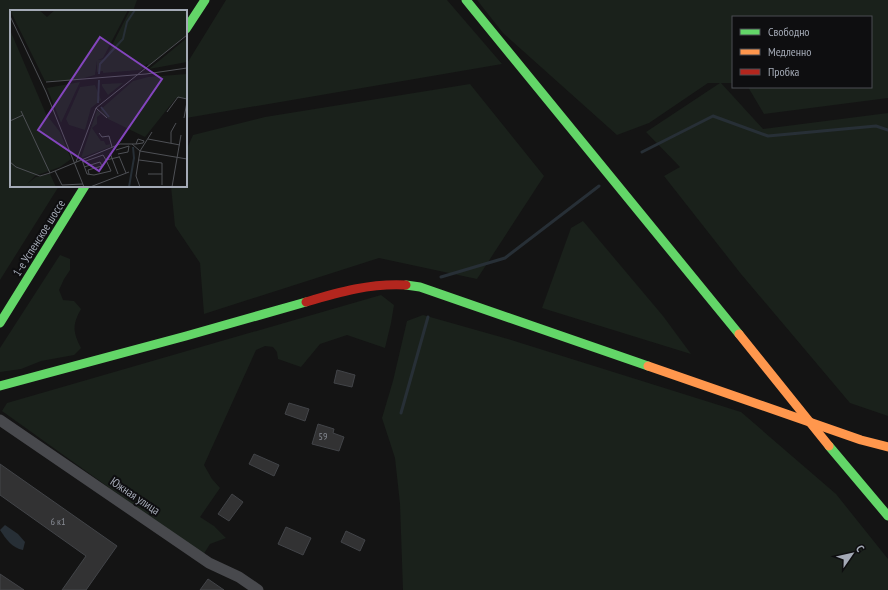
<svg xmlns="http://www.w3.org/2000/svg" width="888" height="590" font-family="'PT Sans Narrow',sans-serif">
  <style>
    .green { fill: #1a211b }
    .water { fill: #272f36 }
    .lines { fill: none; stroke-linecap: round; stroke-linejoin: round }
    .stream { stroke: #272f36; stroke-width: 3 }
    .building { fill: #323233; stroke: #424448 }
    .street { stroke: #48494d; stroke-width: 11 }
    .fast { stroke: #63d668; stroke-width: 9 }
    .slow { stroke: #ff974d; stroke-width: 9 }
    .jam { stroke: #b3261e; stroke-width: 9 }
    .labels { text-anchor: middle; stroke-width: 4; stroke-linejoin: round; paint-order: stroke }
    .number-label { font-size: 10px; fill: #888c95 }
    .street-label { font-size: 12px; fill: #a4aab6; stroke: #0e0e10 }
    .inset-river { fill: none; stroke: #272f36; stroke-width: 2 }
    .inset-road { fill: none; stroke: #4e5055; stroke-width: 1 }
    .view { fill: #8345bd; fill-opacity: 0.15; stroke: #8345bd; stroke-width: 2 }
    .inset-edge { fill: none; stroke: #a4aab6; stroke-width: 2 }
  </style>
  <rect width="100%" height="100%" fill="#141414"/>
  <g class="green">
    <polygon points="0,0 137,0 133,11 11,11 11,186 59,186 0,280"/>
    <polygon points="226,0 447,0 502,64 186,118 186,65"/>
    <polygon points="477,0 888,0 888,98 764,114 748,87 871,87 871,17 733,17 733,83 721,83 763,129 888,113 888,416 850,403 741,274 664,176 680,167 646,132 720,83 708,83 649,123 617,135 503,33"/>
    <polygon points="470,84 544,176 477,279 379,258 204,314 200,263 175,226 171,186 186,186 186,151 193,135 265,117"/>
    <polygon points="583,221 663,316 691,354 542,308 571,228"/>
    <path d="M 60,255 L 70,259 L 70,270 L 64,279 L 59,290 L 63,300 L 74,301 L 81,309 C 72,325 73,332 81,348 L 74,355 L 41,361 L 21,369 L 0,372 L 0,348 Z"/>
    <polygon points="381,295 394,305 391,323 385,348 347,335 320,344 301,367 278,359 277,352 273,347 265,346 256,350 204,465 212,479 220,488 200,517 214,526 226,538 210,544 203,555 2,411 7,403"/>
    <polygon points="423,315 508,339 741,412 836,494 888,559 888,590 403,590 400,504 395,458 382,418 393,381 407,321"/>
  </g>
  <path class="water" d="M 5,525 L 18,534 L 25,542 L 23,550 C 12,548 6,539 0,530 Z"/>
  <g class="lines">
    <g class="stream">
      <polyline points="642,152 713,116 768,136 876,126 888,130"/>
      <polyline points="441,277 505,258 599,186"/>
      <polyline points="401,413 428,317"/>
    </g>
  </g>
  <g class="building">
    <polygon points="337,370 355,375 352,387 334,383"/>
    <polygon points="289,403 309,409 305,421 285,414"/>
    <polygon points="318,424 334,429 333,433 344,437 339,451 312,444"/>
    <polygon points="254,454 279,465 274,476 249,464"/>
    <polygon points="0,464 117,546 86,590 62,590 86,556 0,495"/>
    <polygon points="232,494 243,502 229,521 218,514"/>
    <polygon points="286,527 311,538 303,555 278,544"/>
    <polygon points="346,531 365,540 360,551 341,542"/>
    <polygon points="0,574 24,590 0,590"/>
    <polygon points="208,579 224,590 200,590"/>
  </g>
  <g class="lines">
    <polyline class="street" points="0,420 209,563 239,577 258,590"/>
    <g class="fast">
      <polyline points="466,0 739,334"/>
      <polyline points="186,29 205,0"/>
      <polyline points="406,285 420,287 648,366"/>
      <polyline points="0,323 85,186"/>
      <polyline points="0,386 186,336 306,302"/>
      <polyline points="829,446 888,516"/>
    </g>
    <g class="slow">
      <polyline points="739,334 829,446"/>
      <polyline points="648,366 861,440 888,447"/>
    </g>
    <path class="jam" d="M 306,302 C 339,292 371,283 406,285"/>
  </g>
  <g class="labels">
    <g class="number-label">
      <text x="323" y="440">59</text>
      <text x="58" y="525">6 к1</text>
    </g>
    <g class="street-label">
      <text transform="translate(39 238) rotate(-58)" y="4">1-е Успенское шоссе</text>
      <text transform="translate(135 496) rotate(34)" y="4">Южная улица</text>
    </g>
  </g>
  <g transform="translate(10 10)">
    <rect width="177" height="177" fill="#141414"/>
    <path d="M 0,0 L 29,0 L 37,7 L 45,0 L 118,0 L 93,48 L 88,50 L 95,49 L 120,0 L 177,0 L 177,24 L 139,56 L 137,54 L 130,60 L 93,63 L 93,61 L 87,62 L 87,51 L 85,65 L 67,70 L 35,71 ZM 0,20 L 36,104 L 50,122 L 61,149 L 50,157 L 25,166 L 17,174 L 26,167 L 40,164 L 46,177 L 3,177 L 0,170 ZM 177,28 L 177,52 L 139,59 ZM 177,64 L 177,88 L 166,88 L 135,127 L 98,109 L 90,100 L 123,71 L 138,67 ZM 70,72 L 51,113 L 37,78 ZM 113,73 L 98,85 L 92,76 L 92,74 ZM 85,75 L 91,90 L 81,98 L 75,120 L 59,115 L 56,109 L 70,77 ZM 87,100 L 91,104 L 87,107 L 87,114 L 82,118 L 91,131 L 94,131 L 96,135 L 100,134 L 100,137 L 71,148 Z" fill="#1a211b"/>
    <path class="inset-river" d="M 89,64 L 90,54 L 113,29 L 117,12 L 125,0M 88,93 L 89,70M 91,97 L 99,107M 119,177 L 124,148 L 123,137"/>
    <path class="inset-road" d="M 0,6 L 36,82 L 74,177M 36,72 L 136,64 L 177,58M 86,98 L 97,108M 11,101 L 40,163 L 110,134 L 122,134 L 130,141 L 177,149M 157,102 L 168,87 L 177,89M 174,108 L 177,92M 0,111 L 13,105M 89,123 L 92,127 L 99,126 L 102,137M 138,129 L 170,135M 161,133 L 161,122 L 166,113M 122,134 L 126,134 L 133,133 L 134,131 L 128,129 L 126,134M 106,140 L 119,136 L 118,142 L 108,144M 100,143 L 108,164M 109,146 L 116,163M 72,150 L 77,164 L 84,165 L 101,161 L 96,150M 129,150 L 152,153 L 152,175M 0,152 L 6,157 L 30,166 L 40,163M 66,152 L 86,98 L 177,25M 73,152 L 93,145 L 96,150 L 109,147M 74,157 L 90,152 L 92,156 L 78,160 L 79,164M 45,161 L 52,175 L 73,174M 138,164 L 152,164M 80,177 L 119,162M 130,177 L 126,166 L 130,141 L 142,122M 162,177 L 171,125"/>
    <path class="view" d="M 90,27 L 152,69 L 89,161 L 28,120 Z"/>
    <rect width="177" height="177" class="inset-edge"/>
  </g>
  <rect x="732" y="16" width="140" height="72" fill="#0e0e10" stroke="#4a4c52"/>
  <rect x="740" y="29" width="20" height="6" fill="#63d668" stroke="#4a4c52"/>
  <text x="768" y="36" font-size="12" fill="#a4aab6">Свободно</text>
  <rect x="740" y="49" width="20" height="6" fill="#ff974d" stroke="#4a4c52"/>
  <text x="768" y="56" font-size="12" fill="#a4aab6">Медленно</text>
  <rect x="740" y="69" width="20" height="6" fill="#b3261e" stroke="#4a4c52"/>
  <text x="768" y="76" font-size="12" fill="#a4aab6">Пробка</text>
  <g transform="translate(852 554) rotate(56)" stroke="#0e0e10" stroke-width="3" paint-order="stroke">
  <path d="M0-3L7 15L0 10L-7 15Z" fill="#a4aab6"/>
  <text y="-6" font-size="11" font-weight="bold" text-anchor="middle" fill="#a4aab6">С</text>
  </g>
</svg>
